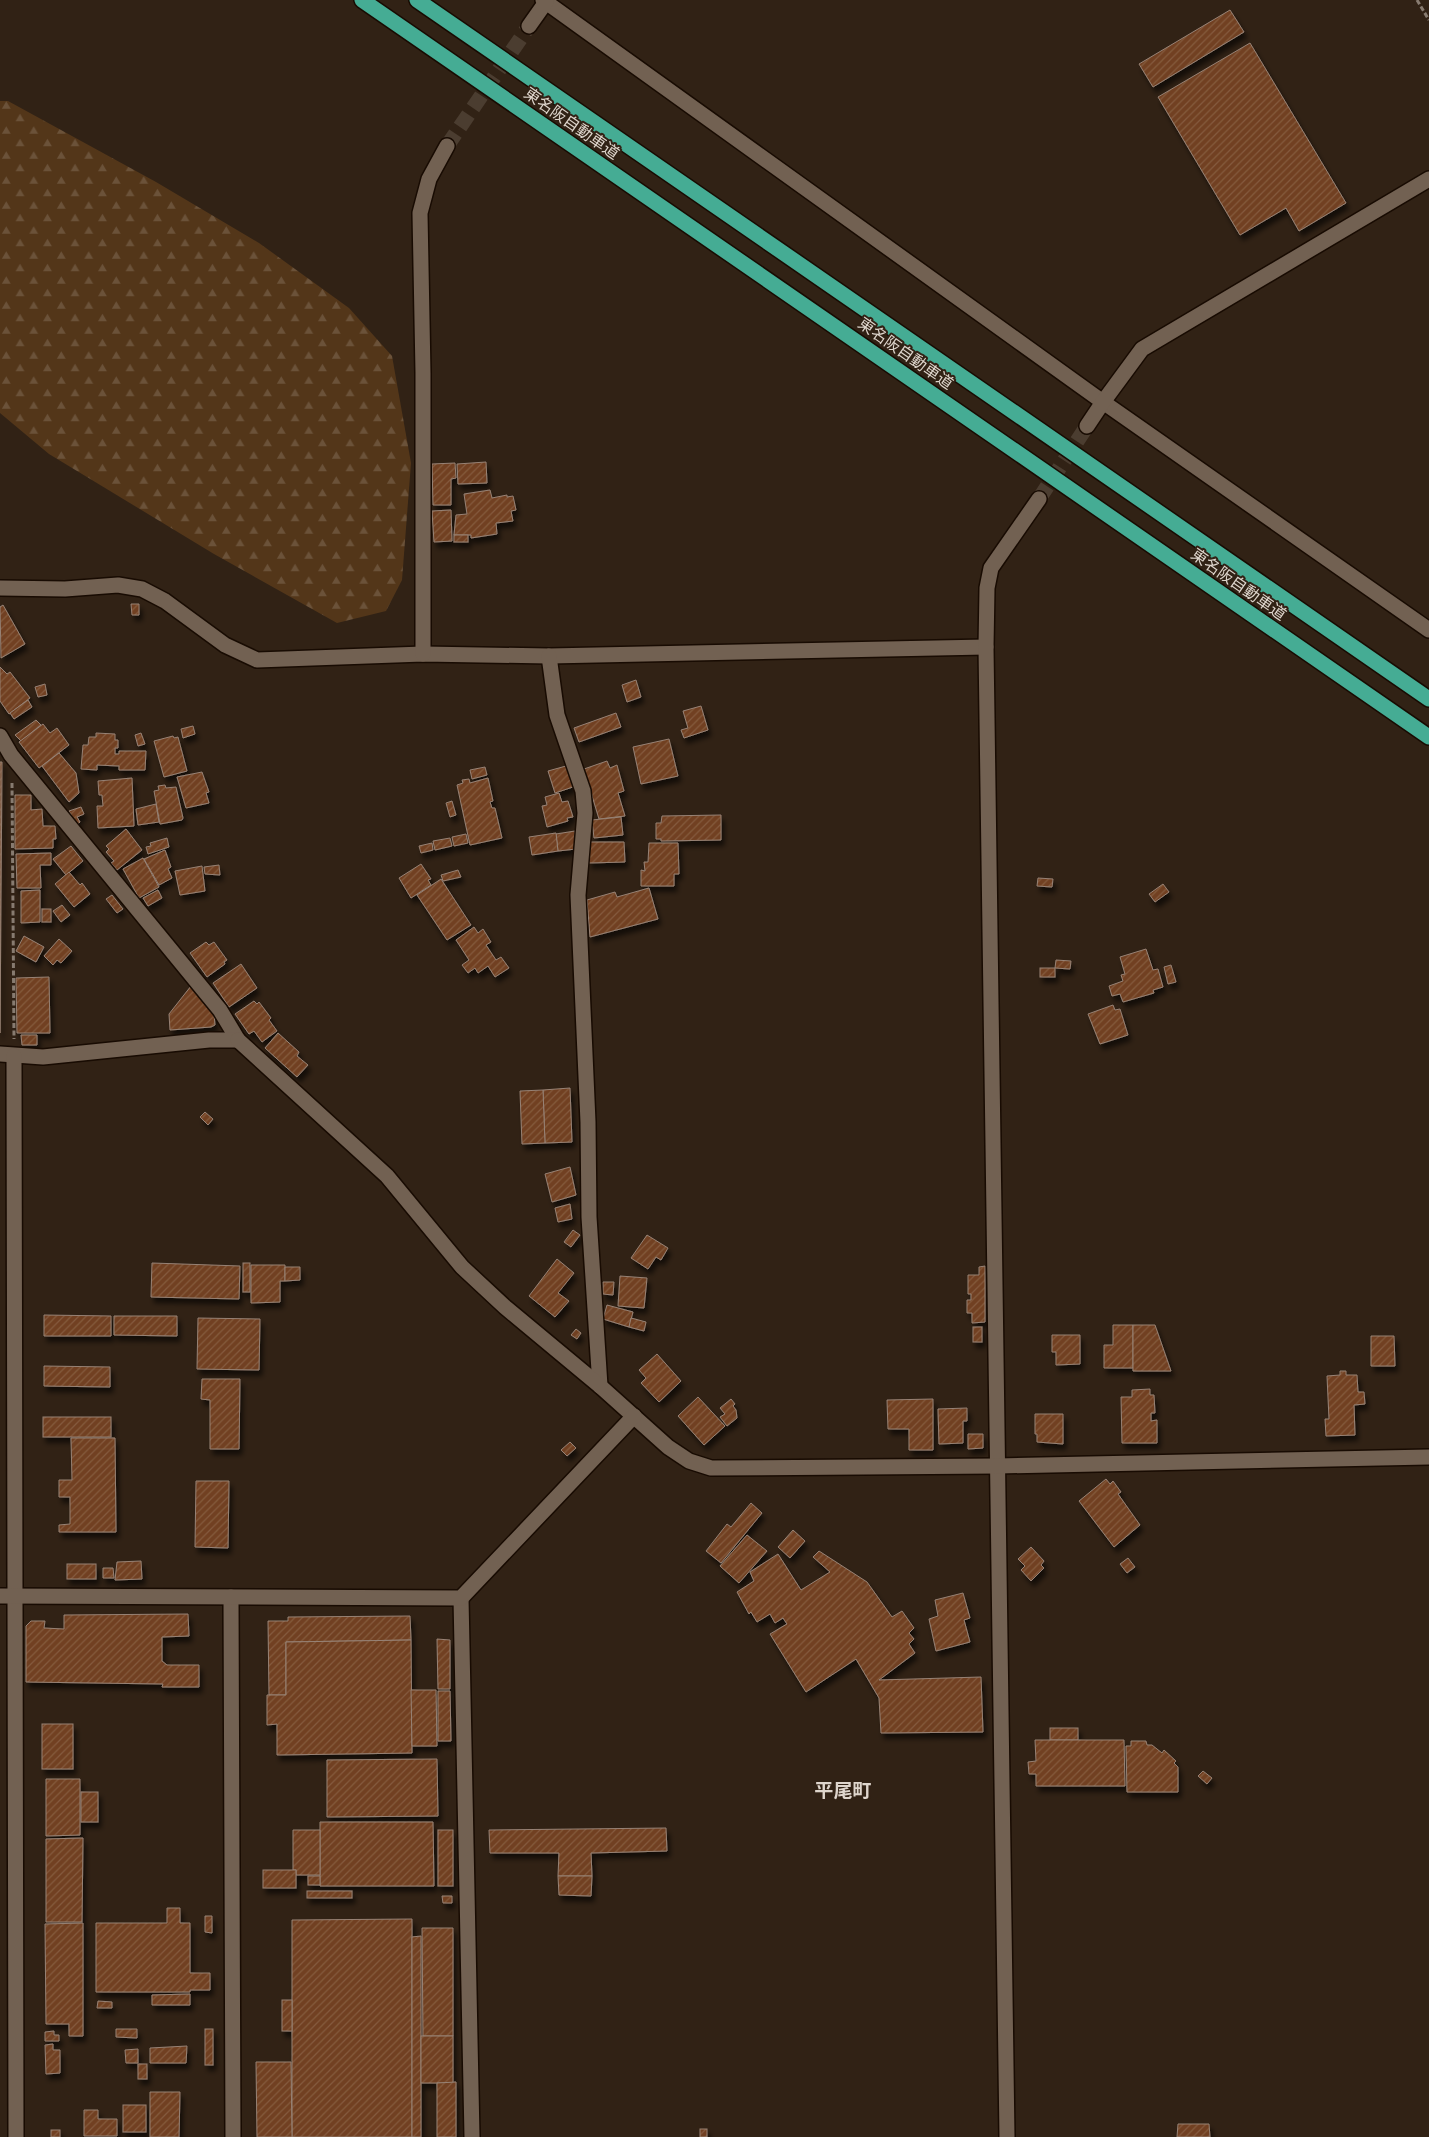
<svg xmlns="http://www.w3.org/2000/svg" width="1429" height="2137" font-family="'Exo 2','Noto Sans JP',sans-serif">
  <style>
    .forest { fill: url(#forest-firs) }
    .building { fill: url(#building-hatch); stroke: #978275; filter: url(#shadow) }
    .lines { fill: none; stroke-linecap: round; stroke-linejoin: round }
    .street-tunnel { stroke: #4b3d30; stroke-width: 15; stroke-dasharray: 15 8; stroke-linecap: butt }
    .street-casing { stroke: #180b02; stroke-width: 18 }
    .secondary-casing { stroke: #180b02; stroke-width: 18 }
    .highway-casing { stroke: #180b02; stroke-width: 18 }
    .path { stroke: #877b70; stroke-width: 3; stroke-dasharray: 5 2.5; stroke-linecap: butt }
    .street { stroke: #726152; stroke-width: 15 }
    .secondary { stroke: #726152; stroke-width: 15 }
    .highway { stroke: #45ac94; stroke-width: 15 }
    .labels { text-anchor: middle; stroke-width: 4; stroke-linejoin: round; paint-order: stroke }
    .street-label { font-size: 16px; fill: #ded5cc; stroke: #312215 }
    .quarter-label { font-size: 19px; font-weight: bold; fill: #ded5cc; stroke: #312215 }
  </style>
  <defs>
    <pattern id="forest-firs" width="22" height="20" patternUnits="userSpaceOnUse" patternTransform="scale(1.25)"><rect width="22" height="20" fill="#533619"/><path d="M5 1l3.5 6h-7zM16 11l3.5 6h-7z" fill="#6b5239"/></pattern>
    <pattern id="building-hatch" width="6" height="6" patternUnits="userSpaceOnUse" patternTransform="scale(1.25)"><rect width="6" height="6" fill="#714020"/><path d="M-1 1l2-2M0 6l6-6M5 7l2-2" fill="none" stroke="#855b3f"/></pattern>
    <filter id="shadow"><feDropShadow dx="3" dy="5.5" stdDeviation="2.5" flood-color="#0009"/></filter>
  </defs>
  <rect width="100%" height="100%" fill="#312215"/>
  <polygon class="forest" points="0,101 8,101 156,182 259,243 349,308 392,356 411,463 402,580 386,611 337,623 214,554 49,454 0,413"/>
  <g class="building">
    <polygon points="1230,10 1244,32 1153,87 1139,64"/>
    <polygon points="1250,43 1346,203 1299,231 1286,208 1240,235 1158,97"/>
    <polygon points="486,462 487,483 458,484 457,464"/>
    <polygon points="455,463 456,478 451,479 451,505 433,505 432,464"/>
    <polygon points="490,490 492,498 507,495 507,497 513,496 516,510 511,511 513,521 496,523 497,534 471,538 471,535 454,535 456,515 467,514 464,494"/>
    <polygon points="451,510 452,541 434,542 432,511"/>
    <rect x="454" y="535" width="14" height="7"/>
    <polygon points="131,604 139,604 139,615 132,615"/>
    <polygon points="3,605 25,644 1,658 0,607"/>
    <polygon points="0,667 7,674 10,672 30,698 9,714 0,701"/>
    <polygon points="636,680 641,697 627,702 622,685"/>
    <polygon points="45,684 47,695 38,697 35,687"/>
    <polygon points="28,700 32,707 14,719 10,713"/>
    <polygon points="701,706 708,730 684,738 681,730 688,728 683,711"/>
    <polygon points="616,713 621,727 579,742 574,728"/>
    <polygon points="36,720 41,725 21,741 15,735"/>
    <polygon points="43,724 50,733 57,728 69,745 39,768 19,742"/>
    <polygon points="193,726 195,734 183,738 181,729"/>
    <polygon points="96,733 115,734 115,740 118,740 118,748 115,748 115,754 119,754 119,751 146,751 145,770 119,770 119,766 97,765 97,770 81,769 83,745 88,745 89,737 96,737"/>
    <polygon points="141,733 145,744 138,746 135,735"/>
    <polygon points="173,736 174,738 178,737 187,771 164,777 154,741"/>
    <polygon points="669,739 678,776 641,784 633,747"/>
    <polygon points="59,753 76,773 79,793 69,802 42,766"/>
    <polygon points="607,761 610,768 617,765 624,791 618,793 625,816 599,819 584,769"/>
    <polygon points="0,762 2,762 0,1033"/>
    <polygon points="566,766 573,787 555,793 548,771"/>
    <polygon points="485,767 487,775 472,779 470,770"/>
    <polygon points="202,772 209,792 206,793 209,803 186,808 177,777"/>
    <polygon points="132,778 134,826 98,828 97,806 103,806 102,795 99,795 98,781"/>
    <polygon points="488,778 493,801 490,802 492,808 495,808 502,838 470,845 457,785 463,783 462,780 469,779 470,783"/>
    <polygon points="165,785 166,788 176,787 183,818 182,820 160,824 154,791 159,790 158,786"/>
    <polygon points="559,793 562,802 568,801 573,817 567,818 568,821 547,827 542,806 547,805 545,797"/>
    <polygon points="15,795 31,795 31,810 42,809 43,826 55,826 56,839 53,839 53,848 15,849"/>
    <polygon points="452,801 456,815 450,817 446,803"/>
    <polygon points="156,804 159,822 138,825 136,809"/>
    <polygon points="81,807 84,814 77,817 80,822 77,825 69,811"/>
    <polygon points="721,815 721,840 661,841 661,839 656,839 656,823 661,823 662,816"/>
    <polygon points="621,817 623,835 594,838 592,820"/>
    <polygon points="126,829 142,850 117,870 111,863 114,861 106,852 109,849 106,846"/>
    <polygon points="575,831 576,849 558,851 556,834"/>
    <polygon points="556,833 558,851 532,855 529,837"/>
    <polygon points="466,834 468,843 454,846 452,837"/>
    <polygon points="167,838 169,847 148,854 146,847 151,846 150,843"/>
    <polygon points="450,838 452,846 435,850 433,841"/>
    <polygon points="589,842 624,842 625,862 589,863"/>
    <polygon points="432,843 433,850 421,853 419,846"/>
    <polygon points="649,843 678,843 679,874 674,874 674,886 641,886 641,870 645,871 644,862 648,862"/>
    <polygon points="71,846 83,861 66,875 53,859"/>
    <polygon points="165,850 171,867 168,869 172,878 159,885 144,859"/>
    <polygon points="51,853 51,865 40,865 41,888 17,888 16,854"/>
    <polygon points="143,858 159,887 139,898 123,869"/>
    <polygon points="421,864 431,879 428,880 431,885 411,898 399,878"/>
    <polygon points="219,865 220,875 205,874 204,867"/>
    <polygon points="202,866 205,891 180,895 175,871"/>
    <polygon points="458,870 461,877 443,881 441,875"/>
    <polygon points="69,872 80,885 82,883 90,894 74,907 55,884"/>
    <polygon points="1038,878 1053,879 1052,887 1037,886"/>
    <polygon points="441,879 471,925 447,940 417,895"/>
    <polygon points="1163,884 1169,892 1155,902 1149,894"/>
    <polygon points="649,888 658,919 590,937 587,900 615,892 617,897"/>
    <polygon points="40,890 40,922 21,923 21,891"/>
    <polygon points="158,890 162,898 148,906 143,898"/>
    <polygon points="112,895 123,909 117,913 106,899"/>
    <polygon points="62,905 70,915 61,922 53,911"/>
    <rect x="42" y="909" width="9" height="13"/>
    <polygon points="474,927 478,933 483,929 491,942 486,945 496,960 501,957 509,968 495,977 488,966 478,973 475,968 468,973 462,965 469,960 456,940"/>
    <polygon points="24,936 44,947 36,962 16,951"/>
    <polygon points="59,939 72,951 61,963 57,960 53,965 44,956"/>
    <polygon points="206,942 209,945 214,942 227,960 224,962 225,964 207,977 190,953"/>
    <polygon points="1146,949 1153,970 1158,969 1163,987 1153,990 1154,993 1123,1002 1120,994 1112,996 1109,986 1123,981 1121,975 1125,974 1120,957"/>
    <polygon points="1056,960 1071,961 1070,969 1055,968"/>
    <polygon points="241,964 257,988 229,1007 213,983"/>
    <polygon points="1171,965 1176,982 1168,984 1164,967"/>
    <rect x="1040" y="968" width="15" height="9"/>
    <polygon points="49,977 50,1033 17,1033 16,978"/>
    <polygon points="191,986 214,1014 215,1025 211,1027 170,1030 169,1014"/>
    <polygon points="254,1001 257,1004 259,1002 271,1018 269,1020 277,1031 262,1042 254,1031 249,1034 235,1014"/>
    <polygon points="1113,1005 1115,1010 1120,1009 1128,1035 1100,1044 1088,1014"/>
    <polygon points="278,1033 299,1052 297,1056 308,1065 297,1077 265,1048"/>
    <polygon points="21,1035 37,1035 37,1045 22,1045"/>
    <polygon points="570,1088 572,1142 545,1143 543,1090"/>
    <polygon points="543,1090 545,1143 522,1144 520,1091"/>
    <polygon points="205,1112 213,1119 208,1125 200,1117"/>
    <polygon points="570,1167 576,1195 552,1202 545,1174"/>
    <polygon points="570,1204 572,1219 558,1222 555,1208"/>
    <polygon points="573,1230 580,1235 571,1247 564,1242"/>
    <polygon points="647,1235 668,1248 661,1260 656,1257 648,1269 631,1258"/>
    <polygon points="557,1259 574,1273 558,1293 569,1301 555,1317 529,1296"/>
    <polygon points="152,1263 240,1266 239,1299 151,1297"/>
    <rect x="243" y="1263" width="7" height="29"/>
    <polygon points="251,1265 285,1265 285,1281 280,1281 280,1302 251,1303"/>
    <polygon points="985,1266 985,1322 972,1323 972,1313 967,1313 967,1300 971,1300 971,1294 968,1294 968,1275 979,1275 979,1267"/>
    <polygon points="285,1267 300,1267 300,1280 285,1281"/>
    <polygon points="620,1276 647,1278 644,1308 618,1306"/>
    <polygon points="603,1282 614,1282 613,1295 603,1294"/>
    <polygon points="607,1305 633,1312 629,1327 603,1319"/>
    <polygon points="44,1315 111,1316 111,1336 44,1336"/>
    <polygon points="114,1316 177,1316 177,1336 114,1335"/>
    <polygon points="198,1318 260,1319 259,1370 197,1369"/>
    <polygon points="631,1318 646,1322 644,1331 629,1327"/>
    <polygon points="1113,1325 1133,1325 1133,1368 1104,1368 1104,1345 1113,1345"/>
    <polygon points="1133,1325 1155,1325 1171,1371 1133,1371"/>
    <rect x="973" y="1327" width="9" height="15"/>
    <polygon points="576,1329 581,1333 577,1339 571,1335"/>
    <polygon points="1052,1335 1080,1335 1080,1364 1056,1365 1056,1352 1052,1352"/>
    <polygon points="1371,1336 1394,1336 1395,1366 1371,1366"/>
    <polygon points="657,1354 681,1381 659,1402 641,1383 646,1378 639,1370"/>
    <polygon points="44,1366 110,1367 110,1387 44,1386"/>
    <polygon points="1340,1371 1346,1371 1346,1375 1357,1375 1358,1392 1364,1392 1365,1404 1354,1405 1355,1435 1326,1436 1325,1419 1329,1419 1327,1376 1340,1375"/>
    <polygon points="202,1379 240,1379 239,1449 210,1449 210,1400 201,1399"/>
    <polygon points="1150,1389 1150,1395 1154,1395 1155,1413 1151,1413 1151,1421 1157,1420 1157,1443 1122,1443 1121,1397 1132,1397 1132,1390"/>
    <polygon points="698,1397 725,1426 704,1445 678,1416"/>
    <polygon points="731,1399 735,1404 733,1406 736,1410 737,1418 727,1426 720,1417 725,1414 720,1408"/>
    <polygon points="933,1399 933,1450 909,1450 909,1429 888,1429 887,1400"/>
    <polygon points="967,1408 967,1421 963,1421 963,1443 939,1444 938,1409"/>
    <polygon points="1035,1414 1063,1414 1063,1444 1037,1442 1037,1434 1035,1434"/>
    <rect x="43" y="1417" width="68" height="20"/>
    <polygon points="968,1434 983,1434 983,1448 968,1449"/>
    <polygon points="71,1438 115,1438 116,1532 59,1532 59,1525 70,1524 70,1497 59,1497 59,1480 72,1480"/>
    <polygon points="570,1442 576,1448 567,1456 561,1450"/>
    <polygon points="1106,1479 1110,1484 1113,1481 1121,1492 1118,1494 1140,1525 1114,1547 1079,1501"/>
    <polygon points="196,1481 229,1481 228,1548 195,1547"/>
    <polygon points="751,1503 762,1513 721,1563 706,1551 727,1524 731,1527"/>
    <polygon points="793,1530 805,1541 790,1558 778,1547"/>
    <polygon points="747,1535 767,1551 739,1583 720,1566"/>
    <polygon points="1031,1547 1044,1561 1041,1565 1044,1568 1031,1581 1021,1570 1025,1566 1018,1559"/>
    <polygon points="819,1551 867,1582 892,1617 902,1611 914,1628 909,1633 914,1639 909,1644 915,1653 879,1680 981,1677 983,1732 881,1733 879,1698 856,1659 806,1692 770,1634 787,1624 783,1618 775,1623 770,1614 757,1622 751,1612 749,1614 737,1592 754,1581 750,1572 778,1554 801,1590 830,1572 813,1557"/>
    <polygon points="1128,1558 1135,1567 1127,1573 1120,1564"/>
    <polygon points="141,1561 142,1579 115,1580 117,1562"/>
    <rect x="67" y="1564" width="29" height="15"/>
    <polygon points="103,1568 113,1568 114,1578 103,1578"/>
    <polygon points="963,1593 970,1618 964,1620 970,1642 936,1651 929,1619 938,1616 935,1600"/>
    <polygon points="188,1614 189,1636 162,1637 162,1661 167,1665 199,1665 199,1687 162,1687 163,1684 26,1682 26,1626 31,1621 45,1621 44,1628 64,1629 64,1615"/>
    <polygon points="410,1616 411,1640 286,1642 286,1695 269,1695 268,1621 288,1621 288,1617"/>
    <polygon points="437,1639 450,1640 450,1689 438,1689"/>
    <polygon points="411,1640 412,1753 277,1755 277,1724 267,1725 267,1695 286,1695 286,1642"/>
    <polygon points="411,1690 436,1690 437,1746 412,1746"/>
    <polygon points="438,1691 450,1691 451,1741 438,1741"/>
    <rect x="42" y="1724" width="31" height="45"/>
    <rect x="1050" y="1728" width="28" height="12"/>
    <polygon points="1035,1740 1124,1740 1125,1786 1036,1786 1036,1774 1029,1774 1028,1762 1036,1761"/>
    <polygon points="1131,1741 1146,1741 1147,1745 1152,1745 1162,1753 1164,1750 1176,1761 1174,1763 1178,1767 1178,1792 1127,1792 1126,1746 1131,1746"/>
    <polygon points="437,1759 438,1816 327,1817 327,1760"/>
    <polygon points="1203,1771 1212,1778 1207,1784 1198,1776"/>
    <polygon points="46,1779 80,1779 80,1835 46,1836"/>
    <rect x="81" y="1792" width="17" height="30"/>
    <polygon points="320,1822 433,1822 434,1886 320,1886"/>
    <polygon points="666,1828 667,1851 591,1853 592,1876 558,1876 559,1853 490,1853 489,1830"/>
    <polygon points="293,1830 320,1830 320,1875 296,1875 296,1870 293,1870"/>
    <rect x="438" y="1830" width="15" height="56"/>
    <polygon points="83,1838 82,1922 46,1922 46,1839"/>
    <rect x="263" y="1870" width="33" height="18"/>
    <rect x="308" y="1876" width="12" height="9"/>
    <polygon points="558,1876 592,1876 591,1896 559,1895"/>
    <rect x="307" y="1891" width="45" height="7"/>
    <polygon points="442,1896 452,1896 452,1903 443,1903"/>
    <polygon points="167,1908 180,1908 180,1923 190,1923 190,1973 210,1973 210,1990 190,1990 190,1992 96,1992 96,1923 167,1923"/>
    <polygon points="205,1916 212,1916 212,1933 205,1932"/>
    <polygon points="412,1919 412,2137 292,2137 292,1920"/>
    <polygon points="83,1923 83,2036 69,2036 69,2024 46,2024 45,1924"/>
    <polygon points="422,1928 453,1928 453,2036 423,2036"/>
    <polygon points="421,1936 421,2137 412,2137 412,1937"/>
    <polygon points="190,1994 190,2005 152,2005 152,1995"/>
    <rect x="282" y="2000" width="10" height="31"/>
    <polygon points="98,2001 112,2002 112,2008 97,2008"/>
    <polygon points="116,2029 137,2029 137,2038 116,2037"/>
    <rect x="205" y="2029" width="8" height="36"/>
    <polygon points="54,2031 54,2035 59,2035 59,2041 45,2041 45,2032"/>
    <rect x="421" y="2036" width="32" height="47"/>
    <polygon points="53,2044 53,2050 60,2050 60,2073 46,2074 45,2045"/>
    <polygon points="187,2046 186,2063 150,2063 150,2048"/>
    <polygon points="138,2049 138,2063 126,2063 125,2050"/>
    <polygon points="256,2062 291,2062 292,2137 257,2137"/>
    <rect x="138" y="2064" width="9" height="15"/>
    <polygon points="456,2082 456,2137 437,2137 437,2083"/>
    <polygon points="150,2092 180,2092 179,2137 150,2137"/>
    <rect x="123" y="2105" width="23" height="27"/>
    <polygon points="84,2110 98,2110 98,2119 117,2119 117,2136 84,2136"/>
    <polygon points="1178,2124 1209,2124 1210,2137 1177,2137"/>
    <rect x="700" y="2129" width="7" height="8"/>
    <rect x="51" y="2130" width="9" height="7"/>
  </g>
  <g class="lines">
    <g class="street-tunnel">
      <polyline points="447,146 529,26"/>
      <polyline points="1039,499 1087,426"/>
    </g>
    <g class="street-casing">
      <g id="street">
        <polyline points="543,0 1103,402 1429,630"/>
        <polyline points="529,26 546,2"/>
        <polyline points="1087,426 1103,402 1142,349 1429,179"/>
        <polyline points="0,588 65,589 118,585 142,589 165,601 225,645 257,660 423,654 549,656 986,647"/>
        <polyline points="423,654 423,373 420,213 429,179 447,146"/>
        <polyline points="549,656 557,715 583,791 585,813 578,895 588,1122 589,1217 600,1386"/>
        <polyline points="0,736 11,755 220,1010 238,1040"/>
        <polyline points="0,1054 43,1057 209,1040 238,1040"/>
        <polyline points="14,1056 16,2137"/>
        <polyline points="231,1597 233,2137"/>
        <polyline points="461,1598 472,2137"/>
        <polyline points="1007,2137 986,647 987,588 991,568 1039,499"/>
      </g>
    </g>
    <g class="secondary-casing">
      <g id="secondary">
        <polyline points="238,1040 387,1176 462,1267 505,1307 600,1386 668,1447 689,1461 711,1468 998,1466 1429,1457"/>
        <polyline points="0,1596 461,1598 634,1416"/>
      </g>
    </g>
    <g class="highway-casing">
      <g id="highway">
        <polyline points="362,0 1429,737"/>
        <polyline points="417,0 1429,699"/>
      </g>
    </g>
    <g class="path">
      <polyline points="1417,0 1429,20"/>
      <polyline points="12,783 14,1039"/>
    </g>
    <use href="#street" class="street"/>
    <use href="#secondary" class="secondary"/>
    <use href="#highway" class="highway"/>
  </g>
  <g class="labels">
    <g class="street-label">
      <text transform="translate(572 123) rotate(35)" y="6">東名阪自動車道</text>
      <text transform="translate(906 353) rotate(35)" y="6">東名阪自動車道</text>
      <text transform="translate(1239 584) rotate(35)" y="6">東名阪自動車道</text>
    </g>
    <g class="quarter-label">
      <text x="843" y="1797">平尾町</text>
    </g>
  </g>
</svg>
